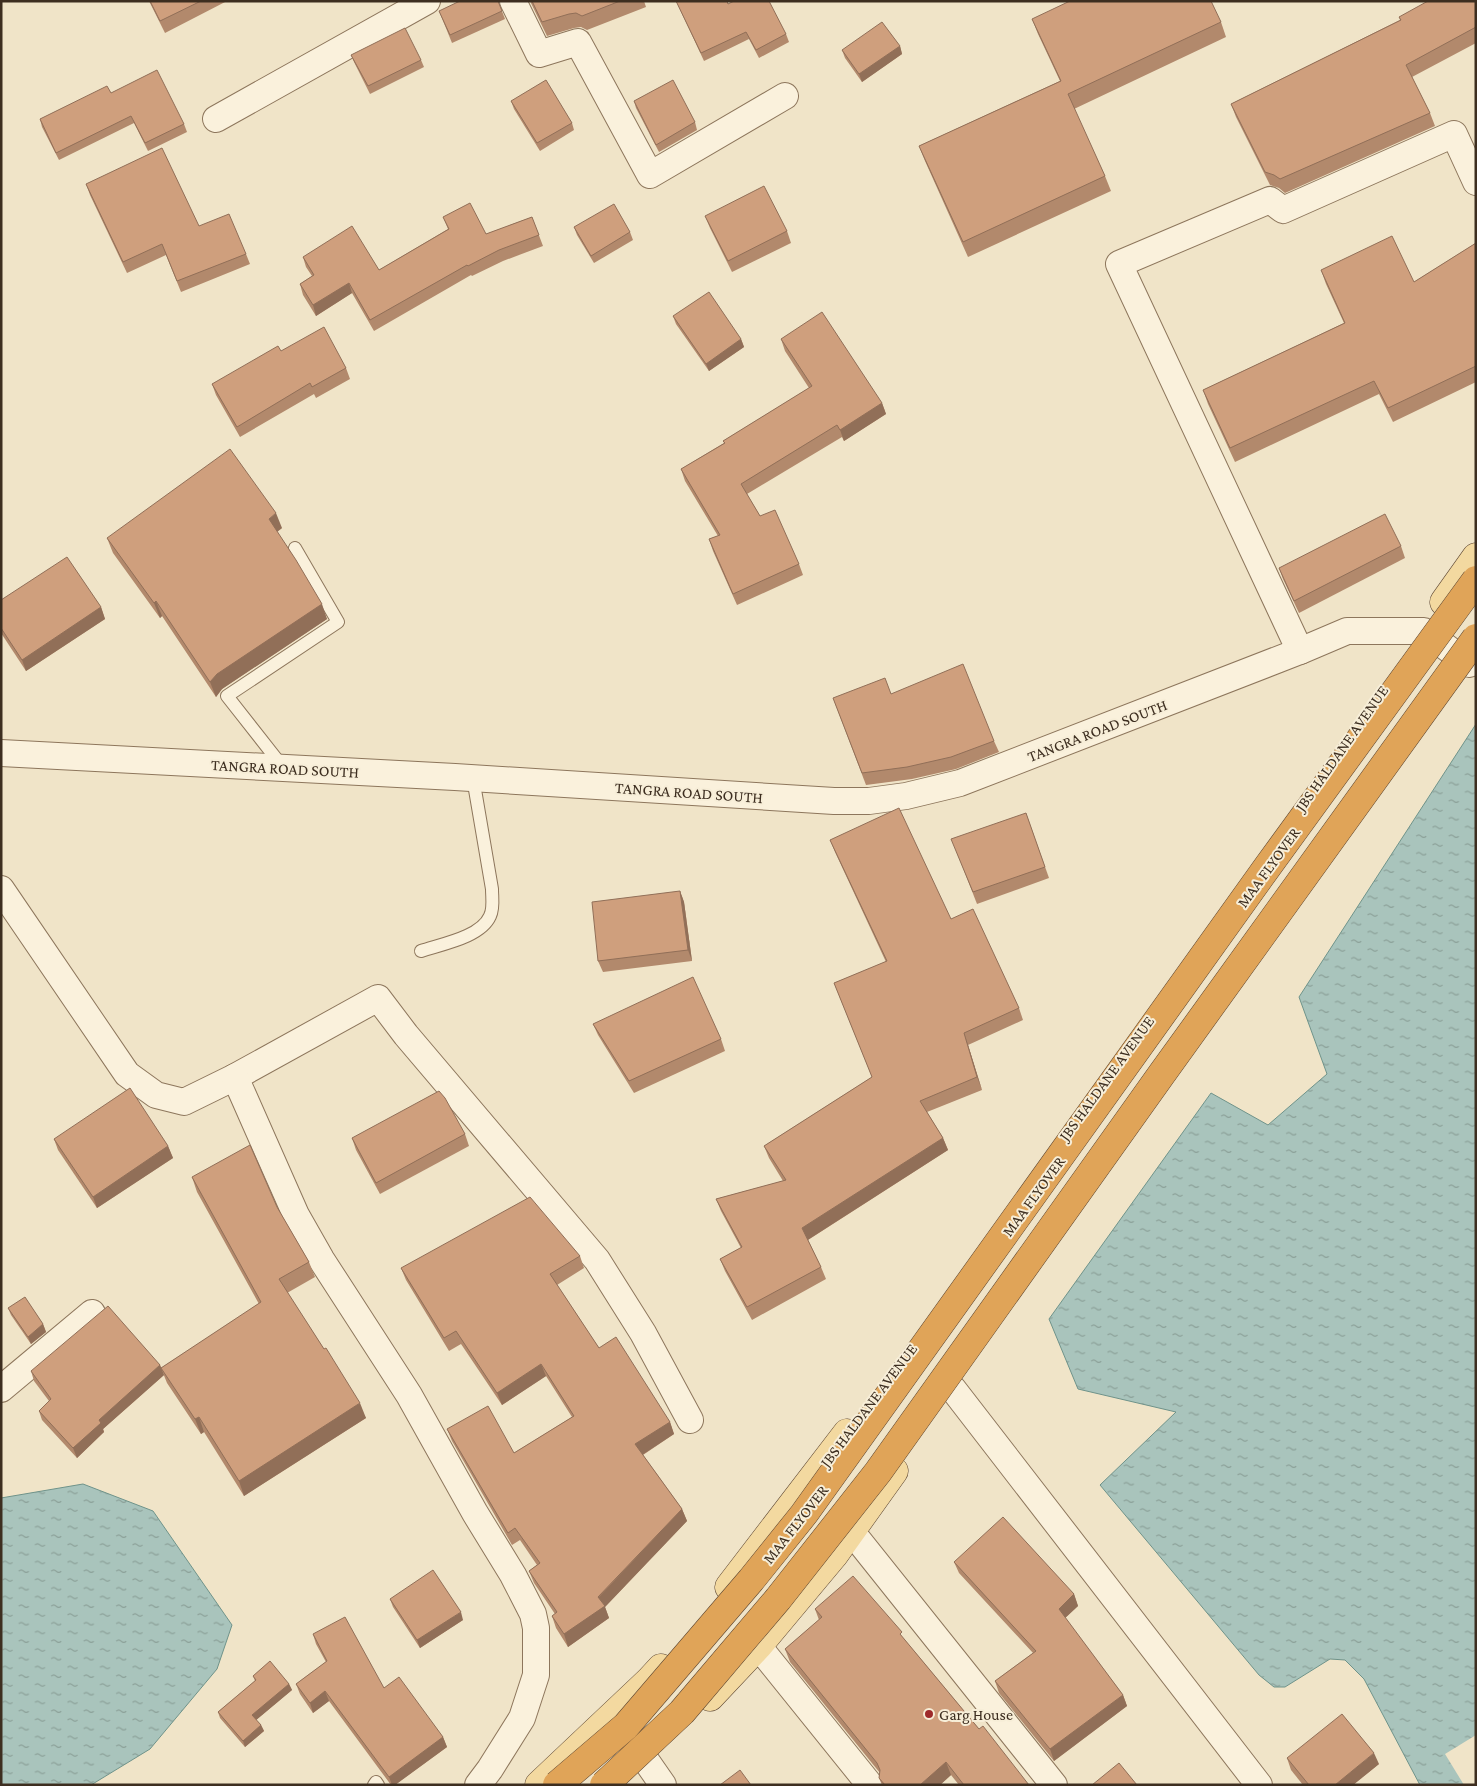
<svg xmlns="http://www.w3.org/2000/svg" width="1477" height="1786" font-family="'Crimson Pro',serif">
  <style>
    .water { fill: url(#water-ripples); stroke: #6f938a }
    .pier { fill: #f0e4c8 }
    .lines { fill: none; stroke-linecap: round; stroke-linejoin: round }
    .service-casing { stroke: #8d765c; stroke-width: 14 }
    .minor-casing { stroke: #8d765c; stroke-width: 28 }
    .primary-casing { stroke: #5b4430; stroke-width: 29 }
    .service { stroke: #faf1dc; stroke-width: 12 }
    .minor { stroke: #faf1dc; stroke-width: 26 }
    .primary { stroke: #f3d9a0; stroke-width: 28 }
    .motorway-bridge-casing { stroke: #5b4430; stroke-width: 29; stroke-linecap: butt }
    .motorway-bridge { stroke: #e0a458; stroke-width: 28 }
    .wall { fill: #b2896c }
    .shaded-wall { fill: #916f58 }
    .building { fill: #cf9f7d; stroke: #916f58 }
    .poi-dot { fill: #9e2a2b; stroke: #f7eed8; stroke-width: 2 }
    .labels { text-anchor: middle; stroke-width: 4; stroke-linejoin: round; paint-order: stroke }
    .street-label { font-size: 16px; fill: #3d2e20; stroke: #f7eed8 }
    .poi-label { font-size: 16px; fill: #3d2e20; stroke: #f7eed8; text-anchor: start }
  </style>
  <defs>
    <pattern id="water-ripples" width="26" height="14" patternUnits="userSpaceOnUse" patternTransform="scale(1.25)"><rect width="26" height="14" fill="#a9c4bc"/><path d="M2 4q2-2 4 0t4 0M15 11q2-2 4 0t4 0" fill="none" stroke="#8ba098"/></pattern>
  </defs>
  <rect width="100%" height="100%" fill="#f0e4c8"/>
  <g class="water">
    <polygon points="1476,724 1476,1785 1420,1785 1364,1679 1345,1660 1330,1659 1285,1687 1274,1687 1259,1675 1100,1485 1176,1412 1078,1389 1049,1319 1211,1093 1268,1125 1327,1074 1299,997"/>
    <polygon points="83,1484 153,1511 232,1625 217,1669 150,1749 91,1785 1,1785 1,1498"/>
  </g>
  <polygon class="pier" points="1476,1735 1476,1785 1464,1785 1445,1754"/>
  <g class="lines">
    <g class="service-casing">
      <g id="service">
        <polyline points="282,766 227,696 338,622 295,548"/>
        <path d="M 421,951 C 442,944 481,937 490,916 C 494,908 492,898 492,889 L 473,778"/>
        <polyline points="374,1785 376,1782 378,1785"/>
      </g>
    </g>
    <g class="minor-casing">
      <g id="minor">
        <polyline points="513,1 539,54 578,42 650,175 785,96"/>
        <polyline points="216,119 427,1"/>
        <polyline points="1300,651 1119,264 1270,200 1283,210 1454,134 1476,182"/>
        <polyline points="1,753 455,777 834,801 869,801 906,796 960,783 1300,651 1347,631 1424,631 1469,664"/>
        <polyline points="1,889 127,1074 156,1095 184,1102 235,1077 378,998 406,1035 597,1260 643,1333 690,1420"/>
        <polyline points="235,1077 296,1215 321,1259 409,1395 475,1513 513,1575 533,1614 536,1628 536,1675 522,1718 490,1769 478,1785"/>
        <polyline points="1,1389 92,1313"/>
        <polyline points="953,1389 1259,1785"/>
        <polyline points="851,1531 1054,1785"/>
        <polyline points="758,1646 870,1785"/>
        <polyline points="647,1762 663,1785"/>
      </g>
    </g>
    <g class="primary-casing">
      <g id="primary">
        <polyline points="1444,602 1476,557"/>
        <polyline points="729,1587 847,1433"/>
        <polyline points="710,1697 758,1646 834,1555 894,1471"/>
        <polyline points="539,1785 649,1681 661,1668"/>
      </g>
    </g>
    <use href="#service" class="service"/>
    <use href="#minor" class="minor"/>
    <use href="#primary" class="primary"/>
    <g class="motorway-bridge-casing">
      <g id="motorway-bridge">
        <polyline points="557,1785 626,1726 751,1580 804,1514 1268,866 1476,580"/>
        <polyline points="604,1785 682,1712 778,1599 878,1472 1161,1075 1476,638"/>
      </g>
    </g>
    <use href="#motorway-bridge" class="motorway-bridge"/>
  </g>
  <g class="wall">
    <polygon points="149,1 227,1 165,33"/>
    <polygon points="498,1 505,19 452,43 439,11"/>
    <polygon points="530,1 644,1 646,7 587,30 581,27 574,28 547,36"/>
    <polygon points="676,1 727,1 728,4 786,34 789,42 759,58 749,39 704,61"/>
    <polygon points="1476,1 1476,43 1412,77 1430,113 1435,126 1285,193 1279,188 1270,185 1236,117 1231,104 1400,20 1399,17"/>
    <polygon points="1032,19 1221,22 1226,37 1074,109 1105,176 1111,191 968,257 925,161 919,146 1060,81 1038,34"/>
    <polygon points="900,46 902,54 862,82 845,58 842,50"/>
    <polygon points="351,55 421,60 424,67 370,94 354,62"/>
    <polygon points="111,93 184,124 187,132 148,151 134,123 59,160 42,127 40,119"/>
    <polygon points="511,101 572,123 574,130 540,151 514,109"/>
    <polygon points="634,101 695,122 697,130 659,152 636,108"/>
    <polygon points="86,184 199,226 246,254 250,264 181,292 166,255 127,273 90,195"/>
    <polygon points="705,216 787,231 791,243 732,272 710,228"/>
    <polygon points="443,217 486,234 532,217 543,246 503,261 472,276 471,275 374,331 352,293 316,316 303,295 300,284 312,276 306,267 303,257 379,270 448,229"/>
    <polygon points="574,227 630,232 633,240 594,263 577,235"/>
    <polygon points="1476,243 1476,382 1393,422 1379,394 1235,462 1208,404 1203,390 1344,323 1326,284 1321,270 1414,282"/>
    <polygon points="673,316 741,339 744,347 709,371 676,324"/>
    <polygon points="781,339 882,403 886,414 844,441 842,437 747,494 760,516 799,564 803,575 737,605 713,551 709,539 718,536 685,481 681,469 724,443 723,441 809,388 785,351"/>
    <polygon points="281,351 346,368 350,379 316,398 314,394 240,437 216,395 212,384"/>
    <polygon points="282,528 277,532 327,619 222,689 216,697 162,616 160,618 113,553 107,538"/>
    <polygon points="1401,546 1405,558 1299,613 1283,579 1279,568"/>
    <polygon points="1,600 101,607 105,619 26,671 1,633"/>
    <polygon points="891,694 994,741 999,752 956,769 912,779 866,785 833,698"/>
    <polygon points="1026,813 1049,878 977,904 956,850"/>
    <polygon points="830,840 951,919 1019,1008 1023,1020 968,1045 982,1090 927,1112 943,1138 948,1150 808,1240 821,1267 826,1279 752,1320 725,1271 720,1259 741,1248 721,1211 716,1199 783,1181 769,1158 764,1146 872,1077 834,983 886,962 835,852"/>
    <polygon points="680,891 684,902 692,961 603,972 598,961"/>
    <polygon points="593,1024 721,1039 725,1051 634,1093 598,1035"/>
    <polygon points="465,1134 469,1146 380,1194 356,1150 352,1138"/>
    <polygon points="54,1139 168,1146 173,1158 97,1208 58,1150"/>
    <polygon points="192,1177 277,1207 309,1262 315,1277 287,1293 324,1349 366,1418 244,1496 204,1432 201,1434 167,1383 161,1368 259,1304 197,1192"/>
    <polygon points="580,1256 584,1268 557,1285 599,1348 670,1422 674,1434 643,1455 682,1509 687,1521 605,1607 609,1618 568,1647 556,1628 552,1616 555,1614 534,1583 529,1571 537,1565 520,1540 512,1545 452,1441 447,1429 514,1453 572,1417 546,1376 502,1405 461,1344 449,1351 406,1280 401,1268"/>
    <polygon points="8,1308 43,1324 46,1332 31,1344 11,1315"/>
    <polygon points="160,1365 164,1375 103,1429 104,1432 77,1458 42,1420 39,1411 49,1401 34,1381 31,1371"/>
    <polygon points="954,1562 1074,1594 1078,1606 1065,1618 1123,1695 1127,1706 1054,1761 999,1693 995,1681 1033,1653 959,1573"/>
    <polygon points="390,1599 463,1620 420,1648 393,1607"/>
    <polygon points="815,1609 904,1639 979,1729 1029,1785 959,1785 951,1775 940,1785 882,1785 879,1778 880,1773 790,1662 785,1649 819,1620"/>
    <polygon points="313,1634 384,1688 443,1737 447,1747 395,1785 391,1785 329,1701 313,1713 300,1694 296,1684 326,1662 316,1644"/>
    <polygon points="253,1676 289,1684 292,1690 256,1720 261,1725 264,1731 245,1747 220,1718 218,1712 255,1681"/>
    <polygon points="1287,1758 1379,1764 1353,1785 1303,1785 1291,1770"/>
  </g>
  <g class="shaded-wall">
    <polygon points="900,46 902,54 862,82 859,74"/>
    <polygon points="349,283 352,293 316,316 313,305"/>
    <polygon points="741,339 744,347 709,371 706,364"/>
    <polygon points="882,403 886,414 844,441 840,430"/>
    <polygon points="276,513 282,528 274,534 269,519"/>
    <polygon points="156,601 162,616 160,618 154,603"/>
    <polygon points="322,604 327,619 222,689 216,697 210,682 217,674"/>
    <polygon points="101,607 105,619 26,671 22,660"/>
    <polygon points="680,891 684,902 692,961 688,950"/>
    <polygon points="964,1033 968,1045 982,1090 977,1077"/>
    <polygon points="943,1138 948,1150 806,1241 802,1228"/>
    <polygon points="168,1146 173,1158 97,1208 93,1197"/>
    <polygon points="43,1324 46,1332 31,1344 28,1337"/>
    <polygon points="541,1364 546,1376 502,1405 497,1393"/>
    <polygon points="160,1365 164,1375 103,1429 104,1432 77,1458 73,1448 99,1420"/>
    <polygon points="360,1403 366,1418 244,1496 239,1481"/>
    <polygon points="199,1417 204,1432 201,1434 195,1419"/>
    <polygon points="670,1422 674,1434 639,1457 635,1444"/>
    <polygon points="682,1509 687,1521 605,1607 609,1618 568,1647 564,1634"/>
    <polygon points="1074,1594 1078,1606 1063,1620 1059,1609"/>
    <polygon points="461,1612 463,1620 420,1648 417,1640"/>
    <polygon points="289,1684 292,1690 255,1721 252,1715"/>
    <polygon points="325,1691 329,1701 313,1713 310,1703"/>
    <polygon points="1123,1695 1127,1706 1054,1761 1050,1749"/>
    <polygon points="261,1725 264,1731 245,1747 243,1741"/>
    <polygon points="443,1737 447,1747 395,1785 392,1785 389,1777"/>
    <polygon points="1374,1753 1379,1764 1353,1785 1335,1785"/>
    <polygon points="946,1762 951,1775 940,1785 920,1785"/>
  </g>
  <g class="building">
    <polygon points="150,1 201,1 160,21"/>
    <polygon points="460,1 498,1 502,11 450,35 439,11"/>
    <polygon points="532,1 620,1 582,16 576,13 569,14 542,22"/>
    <polygon points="676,1 727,1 728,4 734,1 769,1 786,34 756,50 746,32 701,53"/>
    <polygon points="1070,1 1211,1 1221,22 1068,94 1105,176 963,242 919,146 1061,81 1032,19"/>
    <polygon points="1428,1 1476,1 1476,27 1406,65 1430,113 1280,179 1274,175 1265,172 1231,104 1401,20 1399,17"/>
    <polygon points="882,22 900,46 859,74 842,50"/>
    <polygon points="405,28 421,60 368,86 351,55"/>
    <polygon points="157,70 184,124 145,143 131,116 56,153 40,119 107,86 111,93"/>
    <polygon points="546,80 572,123 537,143 511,101"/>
    <polygon points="673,80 695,122 656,145 634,101"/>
    <polygon points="162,148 199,226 229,214 246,254 177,281 162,244 123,262 86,184"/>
    <polygon points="764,186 787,231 728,261 705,216"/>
    <polygon points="470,203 486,234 532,217 539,235 499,250 468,266 467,265 370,320 349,283 313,305 300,284 314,275 303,257 352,226 379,270 449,229 443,217"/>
    <polygon points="614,204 630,232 591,256 574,227"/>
    <polygon points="1392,236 1414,282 1476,243 1476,366 1388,408 1374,381 1230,448 1203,390 1345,323 1321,270"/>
    <polygon points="709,292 741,339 706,364 673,316"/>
    <polygon points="822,312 882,403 840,430 837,425 741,484 760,516 775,510 799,564 733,594 709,539 720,535 681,469 725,443 723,441 812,386 781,339"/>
    <polygon points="324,327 346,368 312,387 310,383 237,427 212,384 278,346 281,351"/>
    <polygon points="230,449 276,513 269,519 296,560 322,604 217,674 210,682 156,601 154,603 107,538"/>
    <polygon points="1385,514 1401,546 1294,601 1279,568"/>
    <polygon points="67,557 101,607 22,660 1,628 1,600"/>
    <polygon points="963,664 994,741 951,757 907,767 862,773 833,698 885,678 891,694"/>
    <polygon points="899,808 951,919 973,909 1019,1008 964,1033 977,1077 920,1101 943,1138 802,1228 821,1267 747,1307 720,1259 742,1247 716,1199 786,1180 764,1146 872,1077 834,983 887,961 830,840"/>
    <polygon points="1026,813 1045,867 973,892 951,839"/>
    <polygon points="680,891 688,950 598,961 592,902"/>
    <polygon points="693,977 721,1039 629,1081 593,1024"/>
    <polygon points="130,1088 168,1146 93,1197 54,1139"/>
    <polygon points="439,1091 445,1098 465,1134 376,1183 352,1138"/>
    <polygon points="250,1145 277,1207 309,1262 279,1279 324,1349 326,1348 360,1403 239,1481 199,1417 195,1419 161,1368 261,1302 192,1177"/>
    <polygon points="530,1197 580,1256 550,1274 599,1348 616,1337 670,1422 635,1444 682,1509 598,1597 605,1606 564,1634 552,1616 557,1612 529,1571 540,1563 515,1528 508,1533 447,1429 488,1406 514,1453 574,1416 541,1364 497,1393 456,1331 444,1338 401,1268"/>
    <polygon points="25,1297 43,1324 28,1337 8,1308"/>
    <polygon points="108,1306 160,1365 99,1420 101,1423 73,1448 39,1411 51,1399 31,1371"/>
    <polygon points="1003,1517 1074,1594 1059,1609 1123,1695 1050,1749 995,1681 1036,1651 954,1562"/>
    <polygon points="433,1570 461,1612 417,1640 390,1599"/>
    <polygon points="853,1576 902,1632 900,1634 979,1729 983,1726 1029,1785 964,1785 946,1762 920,1785 885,1785 879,1778 880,1770 877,1763 785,1649 822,1617 815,1609"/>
    <polygon points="345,1617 384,1688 399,1677 443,1737 389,1777 325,1691 310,1703 296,1684 327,1661 313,1634"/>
    <polygon points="270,1661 289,1684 252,1715 261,1725 243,1741 218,1712 256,1680 253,1676"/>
    <polygon points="1342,1714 1374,1753 1335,1785 1309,1785 1287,1758"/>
    <polygon points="1119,1763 1137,1785 1092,1785"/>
    <polygon points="740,1770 751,1785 720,1785"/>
  </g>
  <circle class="poi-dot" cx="929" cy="1714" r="5"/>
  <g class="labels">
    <g class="street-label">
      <text transform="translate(1097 730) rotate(-21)" y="6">TANGRA ROAD SOUTH</text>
      <text transform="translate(1341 748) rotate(-55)" y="6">JBS HALDANE AVENUE</text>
      <text transform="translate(285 768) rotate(3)" y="6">TANGRA ROAD SOUTH</text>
      <text transform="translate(689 792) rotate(4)" y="6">TANGRA ROAD SOUTH</text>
      <text transform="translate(1268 867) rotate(-54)" y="6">MAA FLYOVER</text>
      <text transform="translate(1106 1078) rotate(-54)" y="6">JBS HALDANE AVENUE</text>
      <text transform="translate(1033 1196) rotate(-54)" y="6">MAA FLYOVER</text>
      <text transform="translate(868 1405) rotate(-53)" y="6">JBS HALDANE AVENUE</text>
      <text transform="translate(795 1524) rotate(-52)" y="6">MAA FLYOVER</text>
    </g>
    <g class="poi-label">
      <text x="939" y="1720">Garg House</text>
    </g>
  </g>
  <rect width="1477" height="1786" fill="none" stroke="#3d2e20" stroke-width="5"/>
</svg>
